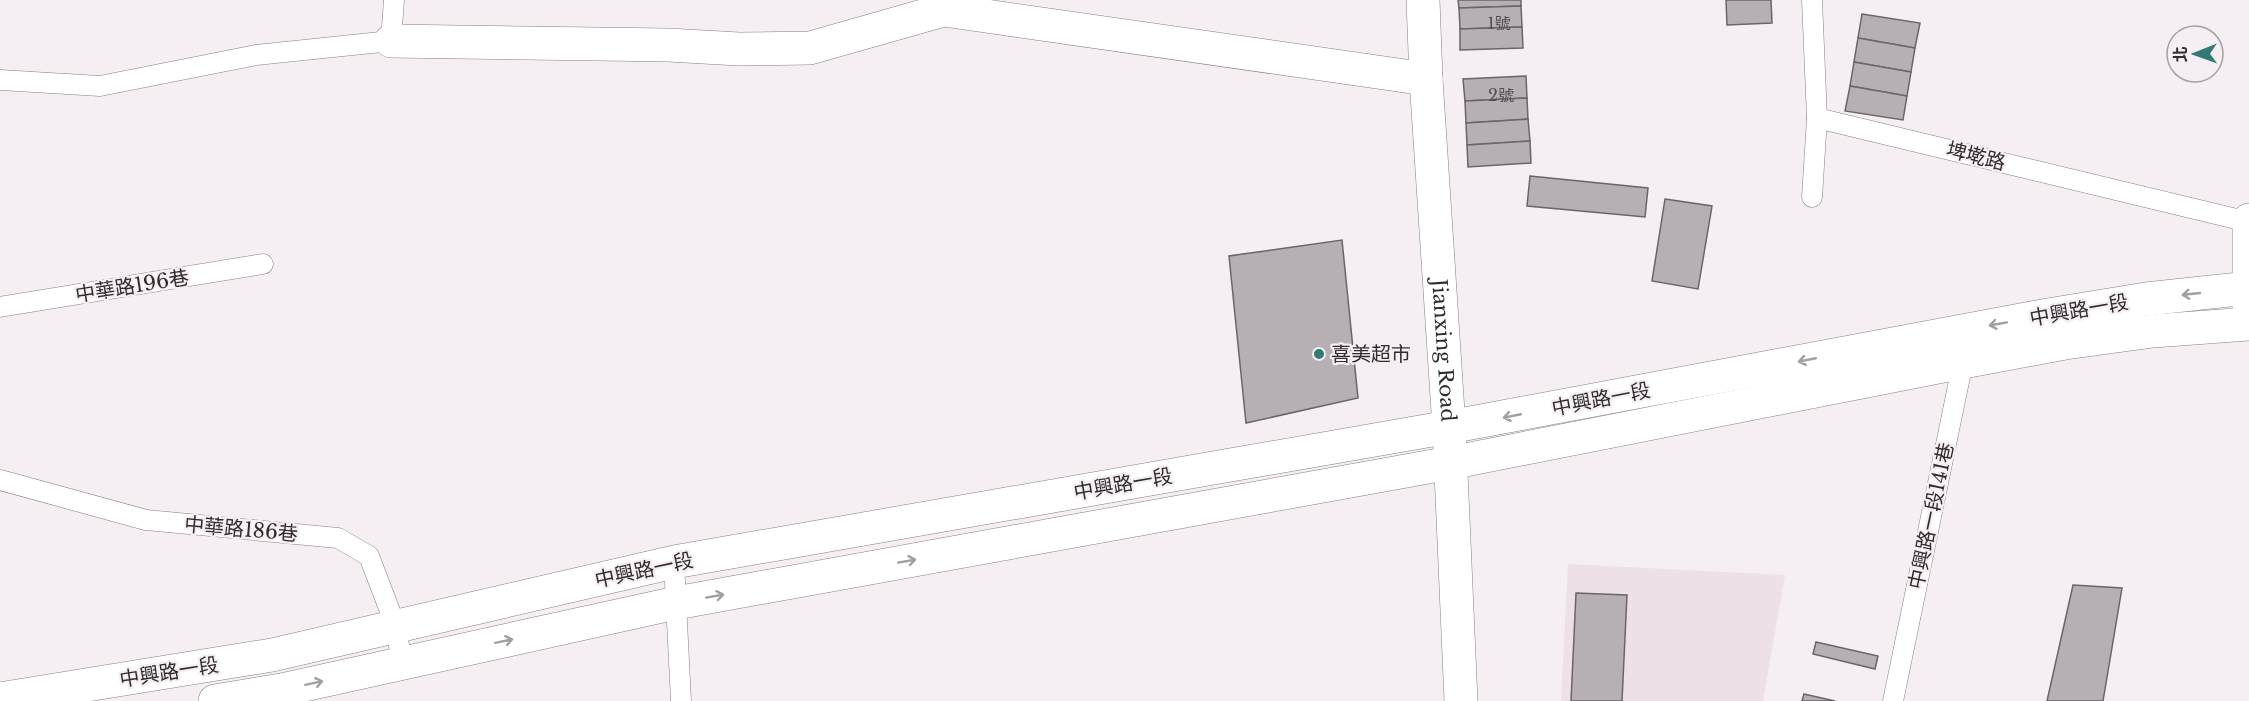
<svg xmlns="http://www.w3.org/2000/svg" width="2249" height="701" font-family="'Libre Baskerville','Noto Sans TC',serif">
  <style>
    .built { fill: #eee0e9 }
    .building { fill: #b6afb4; stroke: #6b6569; stroke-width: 1.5 }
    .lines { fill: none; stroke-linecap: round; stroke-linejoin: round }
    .lane-casing { stroke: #867f83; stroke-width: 21 }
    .street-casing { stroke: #867f83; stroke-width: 34 }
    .secondary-casing { stroke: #867f83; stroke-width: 34 }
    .lane { stroke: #fff; stroke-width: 20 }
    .street { stroke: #fff; stroke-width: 33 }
    .secondary { stroke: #fff; stroke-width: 33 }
    .oneway { stroke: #a1a0a1 }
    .poi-dot { fill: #317974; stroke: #f5eef2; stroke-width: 2 }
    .labels { text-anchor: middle; stroke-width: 4.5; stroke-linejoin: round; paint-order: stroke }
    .number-label { font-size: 16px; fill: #514d50 }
    .street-label { font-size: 20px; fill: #2f2c2e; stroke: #f5eef2 }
    .poi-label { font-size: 20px; fill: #2f2c2e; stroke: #f5eef2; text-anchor: start }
  </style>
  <rect width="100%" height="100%" fill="#f5eef2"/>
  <polygon class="built" points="1568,564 1785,575 1763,701 1561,701"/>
  <g class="building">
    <polygon points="1458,0 1521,0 1521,6 1459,8"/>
    <polygon points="1726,0 1771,0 1772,23 1727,25"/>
    <polygon points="1521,6 1522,27 1460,29 1459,8"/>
    <polygon points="1862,14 1920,23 1915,48 1858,38"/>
    <polygon points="1522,27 1523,48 1460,50 1460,29"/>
    <polygon points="1858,38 1915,48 1911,72 1854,62"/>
    <polygon points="1854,62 1911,72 1907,96 1850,86"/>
    <polygon points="1526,76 1527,98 1465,101 1463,79"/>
    <polygon points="1850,86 1907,96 1903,120 1845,111"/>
    <polygon points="1527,98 1528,119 1466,123 1465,101"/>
    <polygon points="1528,119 1530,141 1467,145 1466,123"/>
    <polygon points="1530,141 1531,163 1468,167 1467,145"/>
    <polygon points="1530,176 1648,188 1645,217 1527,206"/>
    <polygon points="1665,199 1712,206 1698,289 1652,281"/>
    <polygon points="1342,240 1358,398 1246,423 1229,256"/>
    <polygon points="2073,585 2122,588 2103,701 2047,701"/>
    <polygon points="1576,593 1627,595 1622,701 1571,701"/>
    <polygon points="1816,642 1878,656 1875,669 1813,654"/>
    <polygon points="1804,694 1835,701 1802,701"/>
  </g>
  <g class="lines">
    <g class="lane-casing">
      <g id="lane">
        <polyline points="1812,0 1817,118 2249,222"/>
        <polyline points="0,80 100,86 256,55 391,41 394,0"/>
        <polyline points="1812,197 1817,118"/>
        <polyline points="0,307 263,264"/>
        <polyline points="0,480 146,520 338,538 369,556 396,627 402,664"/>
        <polyline points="674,562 681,701"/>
        <polyline points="1893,701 1963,362 1962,354"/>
      </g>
    </g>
    <g class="street-casing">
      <g id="street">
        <path id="s1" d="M 1423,0 L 1426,79 L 1449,427 L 1461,701"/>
        <polyline points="391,41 668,45 739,49 810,48 944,10 1426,79"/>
        <polyline points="2249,220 2249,310"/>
      </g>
    </g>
    <g class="secondary-casing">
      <g id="secondary">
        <polyline points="0,699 272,655 674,562 1449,427 2048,315 2146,299 2249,288"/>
        <polyline points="215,701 281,690 676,603 1450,463 1963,362 2065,343 2153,331 2249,324"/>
      </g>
    </g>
    <use href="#lane" class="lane"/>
    <use href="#street" class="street"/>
    <use href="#secondary" class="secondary"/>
  </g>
  <defs><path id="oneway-shaft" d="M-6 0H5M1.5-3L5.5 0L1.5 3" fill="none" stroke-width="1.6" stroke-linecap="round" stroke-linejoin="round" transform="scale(1.5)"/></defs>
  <g class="oneway">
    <use href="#oneway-shaft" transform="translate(2191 294) rotate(174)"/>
    <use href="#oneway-shaft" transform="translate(1998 324) rotate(170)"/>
    <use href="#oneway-shaft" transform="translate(1807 360) rotate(169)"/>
    <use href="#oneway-shaft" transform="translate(1512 416) rotate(169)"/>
    <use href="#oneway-shaft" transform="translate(907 561) rotate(-10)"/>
    <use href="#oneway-shaft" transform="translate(715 596) rotate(-10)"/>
    <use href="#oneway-shaft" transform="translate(504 641) rotate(-12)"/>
    <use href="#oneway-shaft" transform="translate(314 683) rotate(-12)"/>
  </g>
  <circle class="poi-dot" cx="1319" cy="354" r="6"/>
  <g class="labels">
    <g class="number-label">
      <text x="1499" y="29">1號</text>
      <text x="1501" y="101">2號</text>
    </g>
    <g class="street-label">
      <text transform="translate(1976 156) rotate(14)" y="7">埤墘路</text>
      <text transform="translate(132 286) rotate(-9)" y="7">中華路196巷</text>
      <text transform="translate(2079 310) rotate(-10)" y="7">中興路一段</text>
      <text dy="7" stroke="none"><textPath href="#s1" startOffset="351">Jianxing Road</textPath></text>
      <text transform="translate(1601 399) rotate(-11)" y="7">中興路一段</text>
      <text transform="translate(1123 484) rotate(-10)" y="7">中興路一段</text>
      <text transform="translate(1931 516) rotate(-78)" y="7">中興路一段141巷</text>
      <text transform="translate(241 529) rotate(5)" y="7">中華路186巷</text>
      <text transform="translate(644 570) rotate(-12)" y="7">中興路一段</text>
      <text transform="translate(169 672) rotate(-9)" y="7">中興路一段</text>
    </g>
    <g class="poi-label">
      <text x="1331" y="361">喜美超市</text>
    </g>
  </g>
  <g transform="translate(2195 54) rotate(269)"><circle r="28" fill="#f5eef2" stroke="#a6a0a4" stroke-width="1.5"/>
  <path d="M0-4.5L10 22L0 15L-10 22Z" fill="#317974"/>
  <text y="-9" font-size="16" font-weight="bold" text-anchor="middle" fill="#2f2c2e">北</text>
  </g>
</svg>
